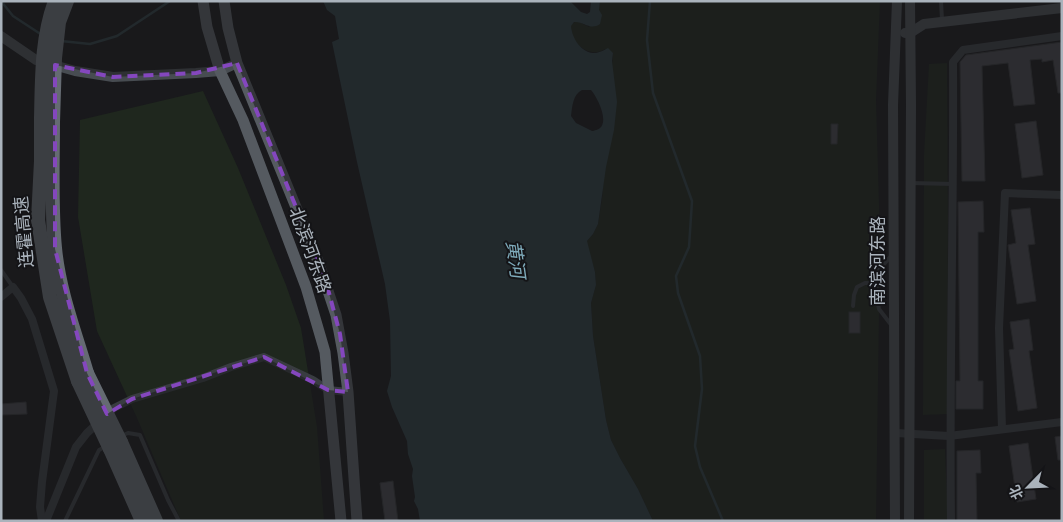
<svg xmlns="http://www.w3.org/2000/svg" width="1063" height="522" font-family="'Archivo Narrow','Noto Sans SC',sans-serif">
  <style>
    .green { fill: #1f271e }
    .water { fill: #2d3c41; fill-rule: evenodd }
    .lines { fill: none; stroke-linecap: round; stroke-linejoin: round }
    .stream { stroke: #2d3c41; stroke-width: 2.5 }
    .building { fill: #434449; stroke: #333438 }
    .lane { stroke: #393c41; stroke-width: 4 }
    .street { stroke: #393c41; stroke-width: 8 }
    .secondary { stroke: #474c51; stroke-width: 10 }
    .primary { stroke: #555a60; stroke-width: 11 }
    .highway { stroke: #656b72; stroke-width: 14 }
    .highway-bridge { stroke: #656b72; stroke-width: 14 }
    .marked { fill: none; stroke: #8447be; stroke-width: 4; stroke-dasharray: 10 6; stroke-linejoin: round }
    .labels { text-anchor: middle; stroke-width: 4; stroke-linejoin: round; paint-order: stroke }
    .street-label { font-size: 18px; fill: #aab3bc; stroke: #141417 }
    .water-label { font-size: 19px; font-style: italic; fill: #7eaaba; stroke: #141417 }
  </style>
  <rect width="100%" height="100%" fill="#19191c"/>
  <g class="green">
    <path d="M 600,1 L 880,1 L 876,100 L 880,240 L 876,521 L 653,521 L 638,489 L 620,458 L 611,440 L 606,420 L 593,336 L 591,303 L 596,285 L 595,272 L 587,244 L 587,241 L 593,234 L 598,224 L 602,199 L 613,53 L 605,49 C 589,60 568,41 571,24 L 577,21 L 589,27 L 599,10 Z"/>
    <polygon points="947,63 948,219 947,414 923,415 924,155 929,64"/>
    <polygon points="203,91 238,168 286,285 301,328 317,427 324,521 181,521 137,418 97,331 78,217 80,120"/>
    <polygon points="945,449 948,521 924,521 924,450"/>
  </g>
  <path class="water" d="M 323,1 L 570,1 L 581,12 L 587,14 L 590,12 L 591,1 L 600,1 L 599,10 L 602,15 L 600,24 C 590,31 584,21 574,22 L 571,26 C 572,39 582,54 596,53 C 601,52 604,50 608,48 L 613,53 L 612,61 L 617,102 L 614,130 L 606,167 L 598,224 L 593,234 L 587,241 L 595,272 L 596,285 L 591,303 L 593,336 L 606,420 L 611,440 L 620,458 L 638,489 L 653,521 L 420,521 L 418,509 L 414,501 L 415,497 L 412,476 L 413,469 L 408,454 L 407,441 L 392,407 L 387,391 L 391,376 L 390,321 L 385,284 L 357,162 L 332,42 L 339,39 L 335,16 L 327,10 ZM 582,90 L 591,90 C 597,97 609,120 600,128 C 599,129 594,131 592,131 L 576,123 L 571,116 C 572,107 573,94 582,90 Z"/>
  <g class="lines">
    <g class="stream">
      <polyline points="1,1 13,16 42,35"/>
      <polyline points="650,1 647,40 653,93 692,201 689,247 676,276 678,293 700,356 702,389 695,446 700,467 723,521"/>
      <polyline points="61,41 90,44 117,36 170,1"/>
    </g>
  </g>
  <g class="building">
    <polygon points="1062,42 1062,93 1058,93 1053,60 1042,62 1042,59 1030,60 1035,104 1014,106 1008,63 982,66 985,181 962,181 960,62 966,55"/>
    <polygon points="1036,121 1043,175 1022,178 1015,124"/>
    <polygon points="831,124 838,124 837,144 831,144"/>
    <polygon points="983,201 984,232 978,232 978,381 983,381 983,409 956,409 956,381 960,381 958,202"/>
    <polygon points="1030,208 1035,244 1028,245 1036,301 1017,304 1008,245 1016,243 1011,210"/>
    <rect x="849" y="312" width="11" height="21"/>
    <polygon points="1029,319 1033,350 1029,351 1037,408 1018,411 1009,350 1014,349 1010,322"/>
    <polygon points="26,402 27,414 1,415 1,404"/>
    <polygon points="1062,436 1062,460 1058,460 1055,437"/>
    <polygon points="1028,443 1036,499 1017,502 1009,446"/>
    <polygon points="980,450 981,473 976,473 977,521 957,521 957,451"/>
    <polygon points="393,481 398,521 385,521 380,483"/>
  </g>
  <g class="lines">
    <g class="lane">
      <polyline points="941,1 942,20"/>
      <polyline points="911,183 953,184"/>
      <polyline points="891,256 879,270 875,291 879,309 892,326"/>
      <polyline points="1,270 13,287"/>
      <polyline points="853,306 854,295 857,287 865,283 876,283"/>
      <polyline points="121,436 128,433 140,435 168,500 179,521"/>
      <polyline points="65,521 99,450 105,447"/>
    </g>
    <g class="street">
      <polyline points="1,297 13,287 21,298 32,319 54,391 42,482 40,507 42,521"/>
      <polyline points="1002,429 999,328 1005,193 1062,195"/>
      <polyline points="896,433 949,436 1062,422"/>
      <polyline points="46,521 76,447 87,433 114,408 132,399 203,378 231,367 264,357 313,380 328,390 348,392"/>
      <path d="M 951,521 C 949,368 954,215 953,62 L 963,50 L 1062,36"/>
    </g>
    <g class="secondary">
      <polyline points="905,33 910,33 924,24 1062,8"/>
      <polyline points="1,36 36,60 75,71 113,77 196,73 220,71 237,63"/>
      <polyline points="895,521 893,105 897,1"/>
      <polyline points="909,521 911,105 910,1"/>
    </g>
    <g class="primary">
      <polyline points="203,1 207,27 220,71 243,120 306,287 325,352 341,521"/>
      <polyline points="224,1 228,28 237,63 318,261 336,315 343,353 348,392 357,521"/>
    </g>
    <g class="highway">
      <polyline points="41,119 41,161 38,220 50,297 78,381"/>
      <path d="M 53,122 C 53,164 51,206 55,248 C 59,291 75,332 87,373"/>
      <polyline points="121,442 156,521"/>
      <polyline points="110,449 142,521"/>
    </g>
    <g class="highway-bridge">
      <path d="M 41,119 C 42,79 41,39 55,1"/>
      <polyline points="53,122 55,58 59,22 67,1"/>
      <polyline points="87,373 121,442"/>
      <polyline points="78,381 110,449"/>
    </g>
  </g>
  <path d="M0 0H1063V522H0ZM 237,63 L 325,278 L 340,334 L 348,392 L 328,390 L 264,357 L 132,399 L 107,414 L 87,373 L 55,249 L 55,65 L 113,77 L 196,73 Z" fill="#19191c" fill-opacity=".55" fill-rule="evenodd"/>
  <path class="marked" d="M 237,63 L 325,278 L 340,334 L 348,392 L 328,390 L 264,357 L 132,399 L 107,414 L 87,373 L 55,249 L 55,65 L 113,77 L 196,73 Z"/>
  <g class="labels">
    <g class="street-label">
      <text transform="translate(24 232) rotate(-95)" y="6">连霍高速</text>
      <text transform="translate(310 250) rotate(70)" y="6">北滨河东路</text>
      <text transform="translate(878 261) rotate(-90)" y="6">南滨河东路</text>
    </g>
    <g class="water-label">
      <text transform="translate(516 259) rotate(82)" y="7">黄河</text>
    </g>
  </g>
  <rect width="1063" height="522" fill="none" stroke="#aab3bc" stroke-width="5"/>
  <g transform="translate(1028 487) rotate(246)" stroke="#141417" stroke-width="4" paint-order="stroke">
  <path d="M0-4L9 19L0 12L-9 19Z" fill="#aab3bc"/>
  <text y="-8" font-size="14" font-weight="bold" text-anchor="middle" fill="#aab3bc">北</text>
  </g>
</svg>
